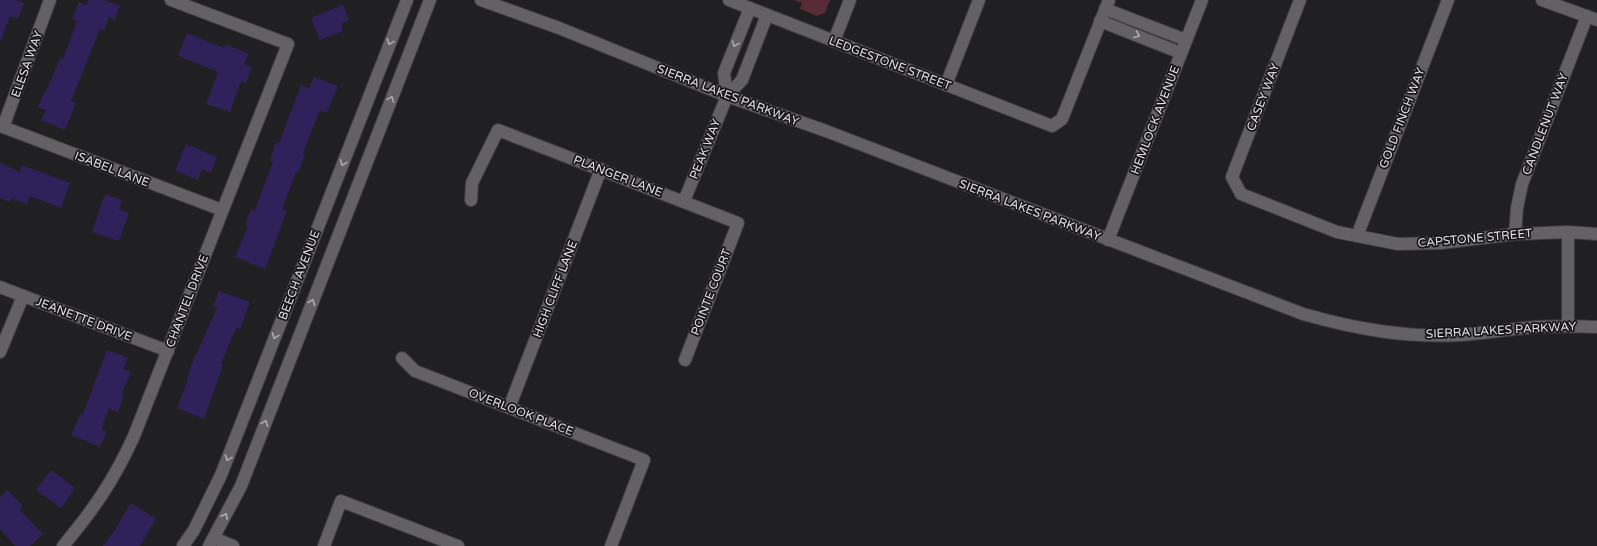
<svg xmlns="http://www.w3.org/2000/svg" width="1597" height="546" font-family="'Varela Round',sans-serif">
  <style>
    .green { fill: #572c38 }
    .building { fill: #2f225a }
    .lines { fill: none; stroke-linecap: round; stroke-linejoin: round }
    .street-casing { stroke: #3e3d3e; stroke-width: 14 }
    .secondary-casing { stroke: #3e3d3e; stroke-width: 14 }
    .street { stroke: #636164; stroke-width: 12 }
    .secondary { stroke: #636164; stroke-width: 12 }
    .oneway { stroke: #afadb0 }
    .labels { text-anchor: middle; stroke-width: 3.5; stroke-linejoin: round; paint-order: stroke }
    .street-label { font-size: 12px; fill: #e1e0e2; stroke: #171518 }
  </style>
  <rect width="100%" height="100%" fill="#201f21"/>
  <polygon class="green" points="794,0 830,0 825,13 817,16 800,9 802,3"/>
  <g class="building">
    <polygon points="0,0 16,0 24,3 18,19 10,16 1,41 0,41"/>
    <polygon points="88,0 104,0 120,6 115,19 109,17 104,31 100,29 71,101 76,103 65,130 41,120 46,110 38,107 45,91 46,91 60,58 63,59 77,21 72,19 79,2 87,5"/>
    <polygon points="343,5 349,20 341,24 343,31 320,40 311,18"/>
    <polygon points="187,33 224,48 225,44 249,54 244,64 252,67 246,83 241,81 230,112 206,104 218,72 178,56"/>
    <polygon points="314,77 338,86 327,113 320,110 303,153 305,154 299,171 297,170 282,209 287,211 265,269 235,257 248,226 245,225 251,209 255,210 273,161 270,160 276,142 279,143 301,85 309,88"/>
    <polygon points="186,144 217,157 211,173 202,169 198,180 175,171"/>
    <polygon points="0,163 20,172 22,165 70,183 61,208 30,196 27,204 11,198 10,202 0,198"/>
    <polygon points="105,194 122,200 119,209 129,213 119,241 92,232"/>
    <polygon points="219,291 250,302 240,329 236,328 221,364 223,365 204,419 177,408 188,379 187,378 195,355 196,355 217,308 213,307"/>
    <polygon points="107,350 128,358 123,369 131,372 121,395 124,396 118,412 109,409 101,429 107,431 100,447 71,435 81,413 83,414"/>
    <polygon points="51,470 75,488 61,508 36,490"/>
    <polygon points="7,490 23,506 20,510 43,534 30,546 15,546 0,529 0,497"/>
    <polygon points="131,503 156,519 140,546 103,546 115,530"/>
  </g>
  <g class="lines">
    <g class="street-casing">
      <g id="street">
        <polyline points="50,0 3,127 222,210"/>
        <polyline points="729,0 1052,126 1062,119 1109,0"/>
        <polyline points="1300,0 1232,177 1241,194 1337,232 1398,244 1441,243 1515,234 1568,232 1597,234"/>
        <polyline points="1542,0 1597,20"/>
        <polyline points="1105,9 1186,40"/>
        <polyline points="1100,21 1181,53"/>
        <polyline points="834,41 850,0"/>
        <polyline points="946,85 979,0"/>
        <polyline points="727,96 724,73 750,8"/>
        <polyline points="471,200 472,183 498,130 738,223 685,360"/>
        <polyline points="684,201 727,96 742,80 767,15"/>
        <polyline points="1568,232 1568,326"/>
        <polyline points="1515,234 1517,208 1522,184 1587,16"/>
        <polyline points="1357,236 1448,0"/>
        <polyline points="1108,240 1202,0"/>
        <polyline points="0,287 168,351"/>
        <polyline points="0,352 23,296"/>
        <polyline points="402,358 415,371 644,460 611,546"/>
        <polyline points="509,408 601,169"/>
        <polyline points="214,538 233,546"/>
        <path d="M 63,546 C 94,509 114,480 134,436 L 288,44 L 171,0"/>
        <polyline points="324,546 341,501 458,546"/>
      </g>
    </g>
    <g class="secondary-casing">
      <g id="secondary">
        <path d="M 481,0 L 559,28 L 727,96 L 826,131 L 1303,314 C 1356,329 1406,338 1460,335 C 1485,333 1511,329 1536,327 C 1556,326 1577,326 1597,327"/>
        <polyline points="183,546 194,530 221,475 407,0"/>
        <polyline points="209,546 241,486 430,0"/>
      </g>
    </g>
    <use href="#street" class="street"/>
    <use href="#secondary" class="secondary"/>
  </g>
  <defs><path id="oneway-chevron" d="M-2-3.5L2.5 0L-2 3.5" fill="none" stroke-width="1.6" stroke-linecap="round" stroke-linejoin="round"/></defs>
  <g class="oneway">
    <use href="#oneway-chevron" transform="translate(1137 35) rotate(22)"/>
    <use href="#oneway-chevron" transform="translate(390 42) rotate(111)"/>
    <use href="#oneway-chevron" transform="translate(735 44) rotate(111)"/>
    <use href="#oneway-chevron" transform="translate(391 99) rotate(-69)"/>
    <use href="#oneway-chevron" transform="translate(343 163) rotate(111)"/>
    <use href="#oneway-chevron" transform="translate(312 302) rotate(-69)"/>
    <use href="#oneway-chevron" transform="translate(275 336) rotate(111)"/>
    <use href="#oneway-chevron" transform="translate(265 423) rotate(-69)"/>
    <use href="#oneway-chevron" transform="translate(228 458) rotate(111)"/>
    <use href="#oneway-chevron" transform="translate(225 516) rotate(-63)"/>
  </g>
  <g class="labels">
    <g class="street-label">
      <text transform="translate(890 63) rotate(21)" y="4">LEDGESTONE STREET</text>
      <text transform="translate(27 64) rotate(-70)" y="4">ELESA WAY</text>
      <text transform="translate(728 95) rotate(21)" y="4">SIERRA LAKES PARKWAY</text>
      <text transform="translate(1263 97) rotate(-69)" y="4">CASEY WAY</text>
      <text transform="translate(1402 118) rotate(-69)" y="4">GOLD FINCH WAY</text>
      <text transform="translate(1155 120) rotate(-69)" y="4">HEMLOCK AVENUE</text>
      <text transform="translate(1545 124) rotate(-69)" y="4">CANDLENUT WAY</text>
      <text transform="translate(705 149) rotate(-68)" y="4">PEAK WAY</text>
      <text transform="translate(112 169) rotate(21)" y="4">ISABEL LANE</text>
      <text transform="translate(618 176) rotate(21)" y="4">PLANGER LANE</text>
      <text transform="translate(1030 210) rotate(21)" y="4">SIERRA LAKES PARKWAY</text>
      <text transform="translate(1475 238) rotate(-5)" y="4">CAPSTONE STREET</text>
      <text transform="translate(299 275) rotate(-69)" y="4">BEECH AVENUE</text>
      <text transform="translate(555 289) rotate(-69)" y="4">HIGH CLIFF LANE</text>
      <text transform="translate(711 292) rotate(-69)" y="4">POINTE COURT</text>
      <text transform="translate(187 301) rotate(-69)" y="4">CHANTEL DRIVE</text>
      <text transform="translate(84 319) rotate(21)" y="4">JEANETTE DRIVE</text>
      <text transform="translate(1501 330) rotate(-3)" y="4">SIERRA LAKES PARKWAY</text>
      <text transform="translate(521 412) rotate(21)" y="4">OVERLOOK PLACE</text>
    </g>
  </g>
</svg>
